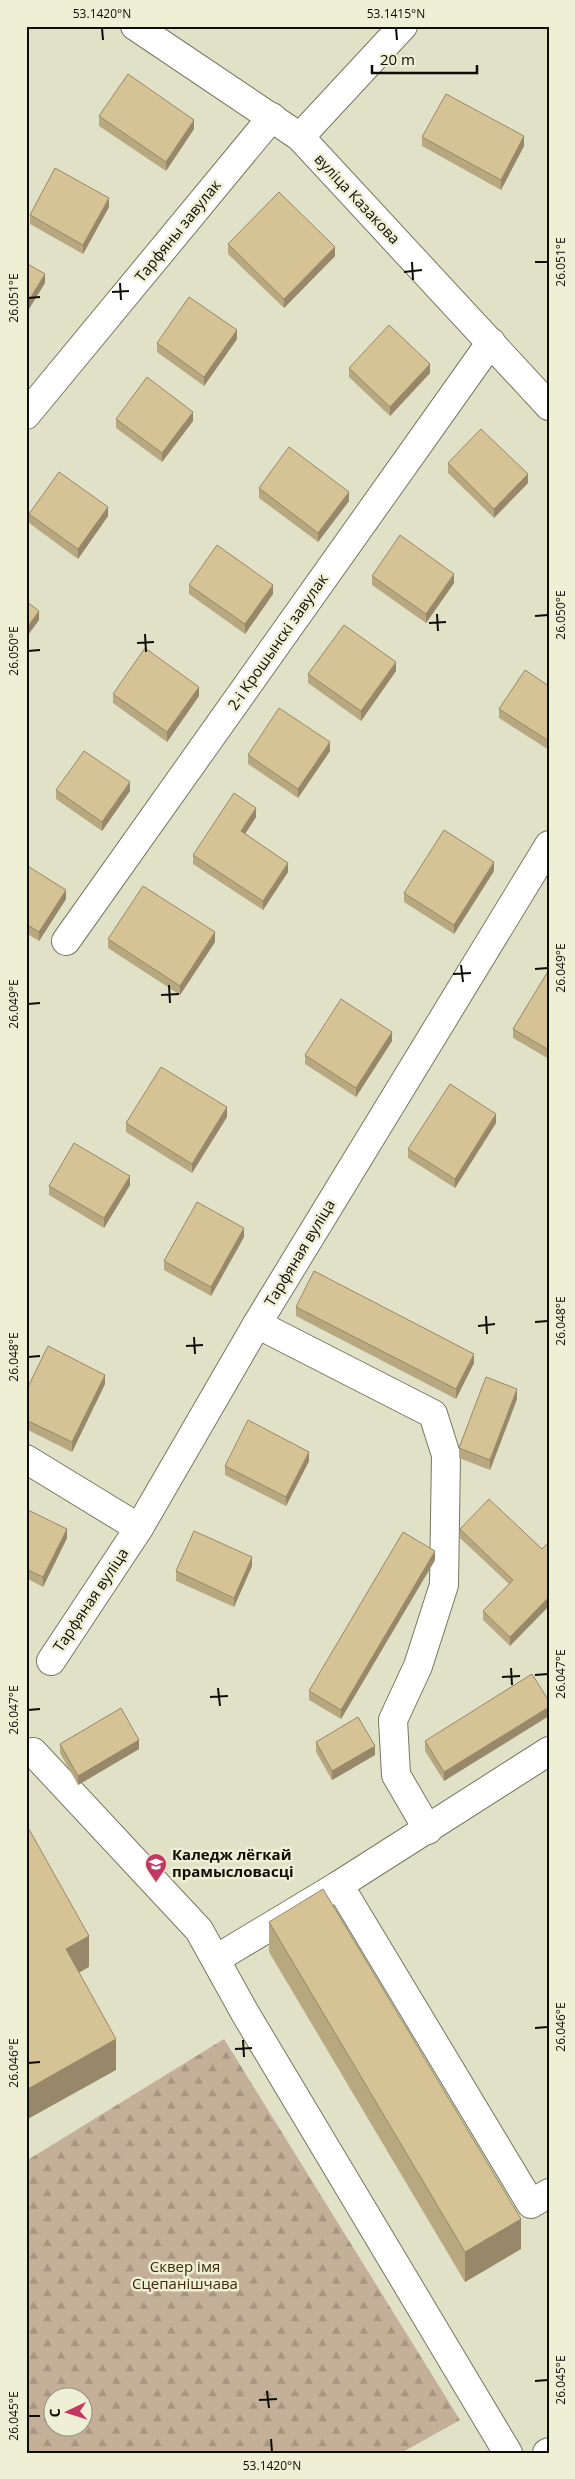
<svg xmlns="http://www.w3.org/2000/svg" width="575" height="2479" font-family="'Open Sans',sans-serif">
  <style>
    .forest { fill: url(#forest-firs); fill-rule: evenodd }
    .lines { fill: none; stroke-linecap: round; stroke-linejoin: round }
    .minor-casing { stroke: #777861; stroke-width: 30 }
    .major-casing { stroke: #777861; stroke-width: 30 }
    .minor { stroke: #fff; stroke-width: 28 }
    .major { stroke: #fff; stroke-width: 28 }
    .wall { fill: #b8a880 }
    .shaded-wall { fill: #968868 }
    .building { fill: #d6c395; stroke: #968868 }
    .ticks { fill: none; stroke: #0d0d05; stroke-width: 2 }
    .labels { text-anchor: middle; stroke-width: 5; stroke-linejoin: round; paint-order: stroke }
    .street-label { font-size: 15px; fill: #0d0d05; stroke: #eeefd5 }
    .poi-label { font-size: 15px; font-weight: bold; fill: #0d0d05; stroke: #eeefd5; text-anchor: start }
    .park-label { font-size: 15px; fill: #412809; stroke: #eeefd5 }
    .neatline { fill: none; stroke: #0d0d05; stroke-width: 2 }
    .ticks-label { font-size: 12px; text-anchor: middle; fill: #0d0d05 }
  </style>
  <defs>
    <pattern id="forest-firs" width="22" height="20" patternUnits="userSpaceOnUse" patternTransform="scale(1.25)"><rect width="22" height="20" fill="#c4af99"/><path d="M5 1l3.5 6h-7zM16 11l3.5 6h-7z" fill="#a79582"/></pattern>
  </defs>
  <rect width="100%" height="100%" fill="#e1e1c8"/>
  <path class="forest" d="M 224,2039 L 460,2420 L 401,2453 L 26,2453 L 26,2161 ZM 52,2396 L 82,2396 L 82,2426 L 52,2426 Z"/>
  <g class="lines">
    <g class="minor-casing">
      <g id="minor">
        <polyline points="135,26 300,137 549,406"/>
        <polyline points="300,137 403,26"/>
        <polyline points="26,415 272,117"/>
        <polyline points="66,941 491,342"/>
        <polyline points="257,1324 433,1414 446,1455 444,1585 418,1666 393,1720 396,1775 428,1830"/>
        <polyline points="26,1459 139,1528"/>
        <polyline points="51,1661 139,1528 257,1324 549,845"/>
        <polyline points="33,1752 199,1930 245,2013 508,2453"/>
        <polyline points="339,1885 549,1751"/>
        <polyline points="216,1959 339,1885 531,2204 549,2193"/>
      </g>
    </g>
    <g class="major-casing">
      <polyline id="major" points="547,2453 549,2452"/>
    </g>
    <use href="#minor" class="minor"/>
    <use href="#major" class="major"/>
  </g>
  <g class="wall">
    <polygon points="99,116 194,129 166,171 99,126"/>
    <polygon points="422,137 524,146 501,190 422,146"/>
    <polygon points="109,207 83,254 30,224 30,215"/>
    <polygon points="228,244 335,256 284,308 228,254"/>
    <polygon points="237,339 204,386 157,352 157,343"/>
    <polygon points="349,368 430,373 390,416 349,377"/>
    <polygon points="116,419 193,421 162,462 116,428"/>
    <polygon points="448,463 528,483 494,518 448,473"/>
    <polygon points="259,488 349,501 318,542 259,498"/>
    <polygon points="29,514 108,516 78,559 29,523"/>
    <polygon points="372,576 454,583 426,623 372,585"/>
    <polygon points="189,585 273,594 245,634 189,594"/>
    <polygon points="396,671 361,721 308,683 308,674"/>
    <polygon points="549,686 549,750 499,718 499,709"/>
    <polygon points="113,694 199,696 167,742 113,703"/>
    <polygon points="330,751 298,798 248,764 248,755"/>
    <polygon points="56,790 130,791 102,831 56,799"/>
    <polygon points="256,817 245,834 288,872 263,910 193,864 193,855"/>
    <polygon points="26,865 66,899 39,941 26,933"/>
    <polygon points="494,871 454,934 404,902 404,893"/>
    <polygon points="108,939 215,942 180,995 108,948"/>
    <polygon points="549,975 549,1059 513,1038 513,1029"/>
    <polygon points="392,1041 356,1097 305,1064 305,1055"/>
    <polygon points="227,1117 192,1173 126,1132 126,1123"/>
    <polygon points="496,1123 455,1188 408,1158 408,1149"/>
    <polygon points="130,1185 104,1228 49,1195 49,1186"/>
    <polygon points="244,1237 211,1296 164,1270 164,1261"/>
    <polygon points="296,1307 474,1363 456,1399 296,1316"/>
    <polygon points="105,1384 72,1452 26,1429 26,1391"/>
    <polygon points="517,1399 490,1470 459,1458 459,1448"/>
    <polygon points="309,1461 286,1506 225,1475 225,1466"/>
    <polygon points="26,1509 67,1538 43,1587 26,1578"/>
    <polygon points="460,1529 542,1549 510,1646 483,1620 483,1611 509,1584 460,1538"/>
    <polygon points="435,1560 341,1719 309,1700 309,1691"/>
    <polygon points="252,1566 234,1607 176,1581 176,1571"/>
    <polygon points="549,1701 444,1781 425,1751 425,1741"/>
    <polygon points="316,1742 375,1755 332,1780 316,1752"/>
    <polygon points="60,1744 139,1749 78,1785 60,1753"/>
    <polygon points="269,1922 521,2249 465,2282 269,1952"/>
    <polygon points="549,2198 549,2230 548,2229 548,2199"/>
  </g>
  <g class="shaded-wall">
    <polygon points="194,120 194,129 166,171 166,162"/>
    <polygon points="524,136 524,146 501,190 501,180"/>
    <polygon points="109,198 109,207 83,254 83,245"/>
    <polygon points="335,247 335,256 284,308 284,299"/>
    <polygon points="45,274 45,283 26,314 26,305"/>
    <polygon points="237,330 237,339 204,386 204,377"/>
    <polygon points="430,364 430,373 390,416 390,407"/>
    <polygon points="193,412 193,421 162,462 162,453"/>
    <polygon points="528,474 528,483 494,518 494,509"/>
    <polygon points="349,492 349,501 318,542 318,533"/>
    <polygon points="108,507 108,516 78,559 78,549"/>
    <polygon points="454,574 454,583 426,623 426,614"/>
    <polygon points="273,585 273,594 245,634 245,624"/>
    <polygon points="39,611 39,620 26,638 26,629"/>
    <polygon points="396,662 396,671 361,721 361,711"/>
    <polygon points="199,687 199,696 167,742 167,732"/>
    <polygon points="330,742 330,751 298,798 298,789"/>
    <polygon points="130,782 130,791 102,831 102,822"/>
    <polygon points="256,808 256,817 241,840 241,831"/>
    <polygon points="494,862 494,871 454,934 454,925"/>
    <polygon points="288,863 288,872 263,910 263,901"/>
    <polygon points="66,890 66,899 39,941 39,932"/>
    <polygon points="215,932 215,942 180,995 180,986"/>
    <polygon points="392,1032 392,1041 356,1097 356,1088"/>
    <polygon points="227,1107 227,1117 192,1173 192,1164"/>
    <polygon points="496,1114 496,1123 455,1188 455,1179"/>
    <polygon points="130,1176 130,1185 104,1228 104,1218"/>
    <polygon points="244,1228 244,1237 211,1296 211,1287"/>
    <polygon points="474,1354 474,1363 456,1399 456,1389"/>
    <polygon points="105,1375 105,1384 72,1452 72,1442"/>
    <polygon points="517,1389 517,1399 490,1470 490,1460"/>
    <polygon points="309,1452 309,1461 286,1506 286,1497"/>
    <polygon points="67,1529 67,1538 43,1587 43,1577"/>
    <polygon points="435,1551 435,1560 341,1719 341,1710"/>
    <polygon points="252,1557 252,1566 234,1607 234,1598"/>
    <polygon points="549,1597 549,1606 510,1646 510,1637"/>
    <polygon points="549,1707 549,1716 444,1781 444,1772"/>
    <polygon points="139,1740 139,1749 78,1785 78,1776"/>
    <polygon points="375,1746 375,1755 332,1780 332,1771"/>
    <polygon points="89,1936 89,1967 66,1980 66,1949"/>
    <polygon points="116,2039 116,2070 26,2120 26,2090"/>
    <polygon points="521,2219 521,2249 465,2282 465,2252"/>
  </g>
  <g class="building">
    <polygon points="128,74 194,120 166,162 99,116"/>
    <polygon points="446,94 524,136 501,180 422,137"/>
    <polygon points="55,168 109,198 83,245 30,215"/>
    <polygon points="279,192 335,247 284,299 228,244"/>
    <polygon points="26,263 45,274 26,305"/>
    <polygon points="189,297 237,330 204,377 157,343"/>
    <polygon points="389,325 430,364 390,407 349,368"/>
    <polygon points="147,377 193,412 162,453 116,419"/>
    <polygon points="481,429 528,474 494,509 448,463"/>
    <polygon points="289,447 349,492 318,533 259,488"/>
    <polygon points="59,472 108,507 78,549 29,514"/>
    <polygon points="400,535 454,574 426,614 372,576"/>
    <polygon points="217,545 273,585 245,624 189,585"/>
    <polygon points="26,601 39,611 26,629"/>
    <polygon points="344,625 396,662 361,711 308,674"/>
    <polygon points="145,648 199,687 167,732 113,694"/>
    <polygon points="525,670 549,686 549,741 499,709"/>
    <polygon points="279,708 330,742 298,789 248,755"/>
    <polygon points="84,751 130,782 102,822 56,790"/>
    <polygon points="234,793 256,808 241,831 288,863 263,901 193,855"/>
    <polygon points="444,830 494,862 454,925 404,893"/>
    <polygon points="26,865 66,890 39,932 26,924"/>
    <polygon points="143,886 215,932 180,986 108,939"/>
    <polygon points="547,973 549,975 549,1050 513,1029"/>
    <polygon points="341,999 392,1032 356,1088 305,1055"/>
    <polygon points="161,1067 227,1107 192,1164 126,1123"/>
    <polygon points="450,1084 496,1114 455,1179 408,1149"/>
    <polygon points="74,1143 130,1176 104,1218 49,1186"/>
    <polygon points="197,1202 244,1228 211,1287 164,1261"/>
    <polygon points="314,1271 474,1354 456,1389 296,1307"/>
    <polygon points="48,1346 105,1375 72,1442 26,1420 26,1391"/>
    <polygon points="486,1377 517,1389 490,1460 459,1448"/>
    <polygon points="248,1420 309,1452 286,1497 225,1466"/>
    <polygon points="489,1499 542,1549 549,1542 549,1597 510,1637 483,1611 513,1580 460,1529"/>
    <polygon points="26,1509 67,1529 43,1577 26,1569"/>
    <polygon points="194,1531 252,1557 234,1598 176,1571"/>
    <polygon points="403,1532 435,1551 341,1710 309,1691"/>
    <polygon points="532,1674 549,1701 549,1707 444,1772 425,1741"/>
    <polygon points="121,1708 139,1740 78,1776 60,1744"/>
    <polygon points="358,1717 375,1746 332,1771 316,1742"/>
    <polygon points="26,1824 89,1936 66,1949 116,2039 26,2090"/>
    <polygon points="323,1889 521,2219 465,2252 269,1922"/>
  </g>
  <path class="ticks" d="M 102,28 L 103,40M 396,28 L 397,40M 412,262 L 413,280M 535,262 L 548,262M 404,272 L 422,270M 120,283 L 121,300M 112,292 L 129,291M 28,298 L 40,297M 437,614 L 438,631M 535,616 L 548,615M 429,623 L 446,622M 145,634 L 146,652M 137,643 L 154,642M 28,651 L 40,650M 461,965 L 463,982M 535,969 L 548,968M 453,974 L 471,973M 169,985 L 170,1003M 161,995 L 179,994M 28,1004 L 40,1003M 486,1316 L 487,1334M 535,1322 L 548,1321M 478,1326 L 495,1324M 194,1337 L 195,1354M 186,1346 L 203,1345M 28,1357 L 40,1356M 511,1668 L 512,1685M 535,1675 L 548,1674M 502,1677 L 520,1676M 218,1688 L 220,1706M 210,1697 L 228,1696M 28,1710 L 40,1709M 535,2028 L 548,2027M 243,2040 L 244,2057M 235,2049 L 252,2048M 28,2063 L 40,2062M 535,2381 L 548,2380M 267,2391 L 269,2408M 259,2400 L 277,2399M 28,2416 L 40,2416M 271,2439 L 272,2452"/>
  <defs>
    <g id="university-pin" transform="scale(1.125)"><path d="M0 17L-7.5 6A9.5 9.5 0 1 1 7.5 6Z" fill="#c43663" stroke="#eeefd5"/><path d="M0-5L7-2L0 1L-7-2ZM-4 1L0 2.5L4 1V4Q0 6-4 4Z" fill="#fff"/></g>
  </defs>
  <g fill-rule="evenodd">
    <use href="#university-pin" x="156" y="1864"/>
  </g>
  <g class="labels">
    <g class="street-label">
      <text transform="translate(357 199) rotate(47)" y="5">вуліца Казакова</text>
      <text transform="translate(178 231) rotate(-51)" y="5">Тарфяны завулак</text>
      <text transform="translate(278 642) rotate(-55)" y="5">2-і Крошынскі завулак</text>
      <text transform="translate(300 1253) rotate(-59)" y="5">Тарфяная вуліца</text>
      <text transform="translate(91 1600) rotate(-56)" y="5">Тарфяная вуліца</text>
    </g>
    <g class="poi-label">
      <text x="172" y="1860">Каледж лёгкай<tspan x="172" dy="17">прамысловасці</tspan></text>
    </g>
    <g class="park-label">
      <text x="185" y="2272">Сквер імя<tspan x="185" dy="17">Сцепанішчава</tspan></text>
    </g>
  </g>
  <rect width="575" height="2479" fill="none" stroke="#eeefd5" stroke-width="55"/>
  <g transform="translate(68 2412) rotate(266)"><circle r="24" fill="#eeefd5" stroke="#949582"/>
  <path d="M0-4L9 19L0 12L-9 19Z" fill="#c43663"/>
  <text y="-8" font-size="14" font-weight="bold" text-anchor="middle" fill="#0d0d05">С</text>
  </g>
  <path d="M372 65v8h105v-8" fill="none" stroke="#0d0d05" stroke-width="2.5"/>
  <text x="380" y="65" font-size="15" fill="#0d0d05" stroke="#eeefd5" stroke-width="4" paint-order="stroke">20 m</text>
  <rect x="28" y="28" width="520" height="2424" class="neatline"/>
  <g class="ticks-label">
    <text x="102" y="18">53.1420°N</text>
    <text x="396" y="18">53.1415°N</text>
    <text transform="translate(561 262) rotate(-90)" y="4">26.051°E</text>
    <text transform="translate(14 298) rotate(-90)" y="4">26.051°E</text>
    <text transform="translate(561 615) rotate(-90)" y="4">26.050°E</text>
    <text transform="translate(14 651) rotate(-90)" y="4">26.050°E</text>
    <text transform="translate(561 968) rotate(-90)" y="4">26.049°E</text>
    <text transform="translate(14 1004) rotate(-90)" y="4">26.049°E</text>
    <text transform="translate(561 1321) rotate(-90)" y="4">26.048°E</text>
    <text transform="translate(14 1357) rotate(-90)" y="4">26.048°E</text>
    <text transform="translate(561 1674) rotate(-90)" y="4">26.047°E</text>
    <text transform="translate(14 1710) rotate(-90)" y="4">26.047°E</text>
    <text transform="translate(561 2027) rotate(-90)" y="4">26.046°E</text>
    <text transform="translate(14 2063) rotate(-90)" y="4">26.046°E</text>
    <text transform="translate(561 2380) rotate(-90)" y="4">26.045°E</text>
    <text transform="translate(14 2416) rotate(-90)" y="4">26.045°E</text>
    <text x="272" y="2470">53.1420°N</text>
  </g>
</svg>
